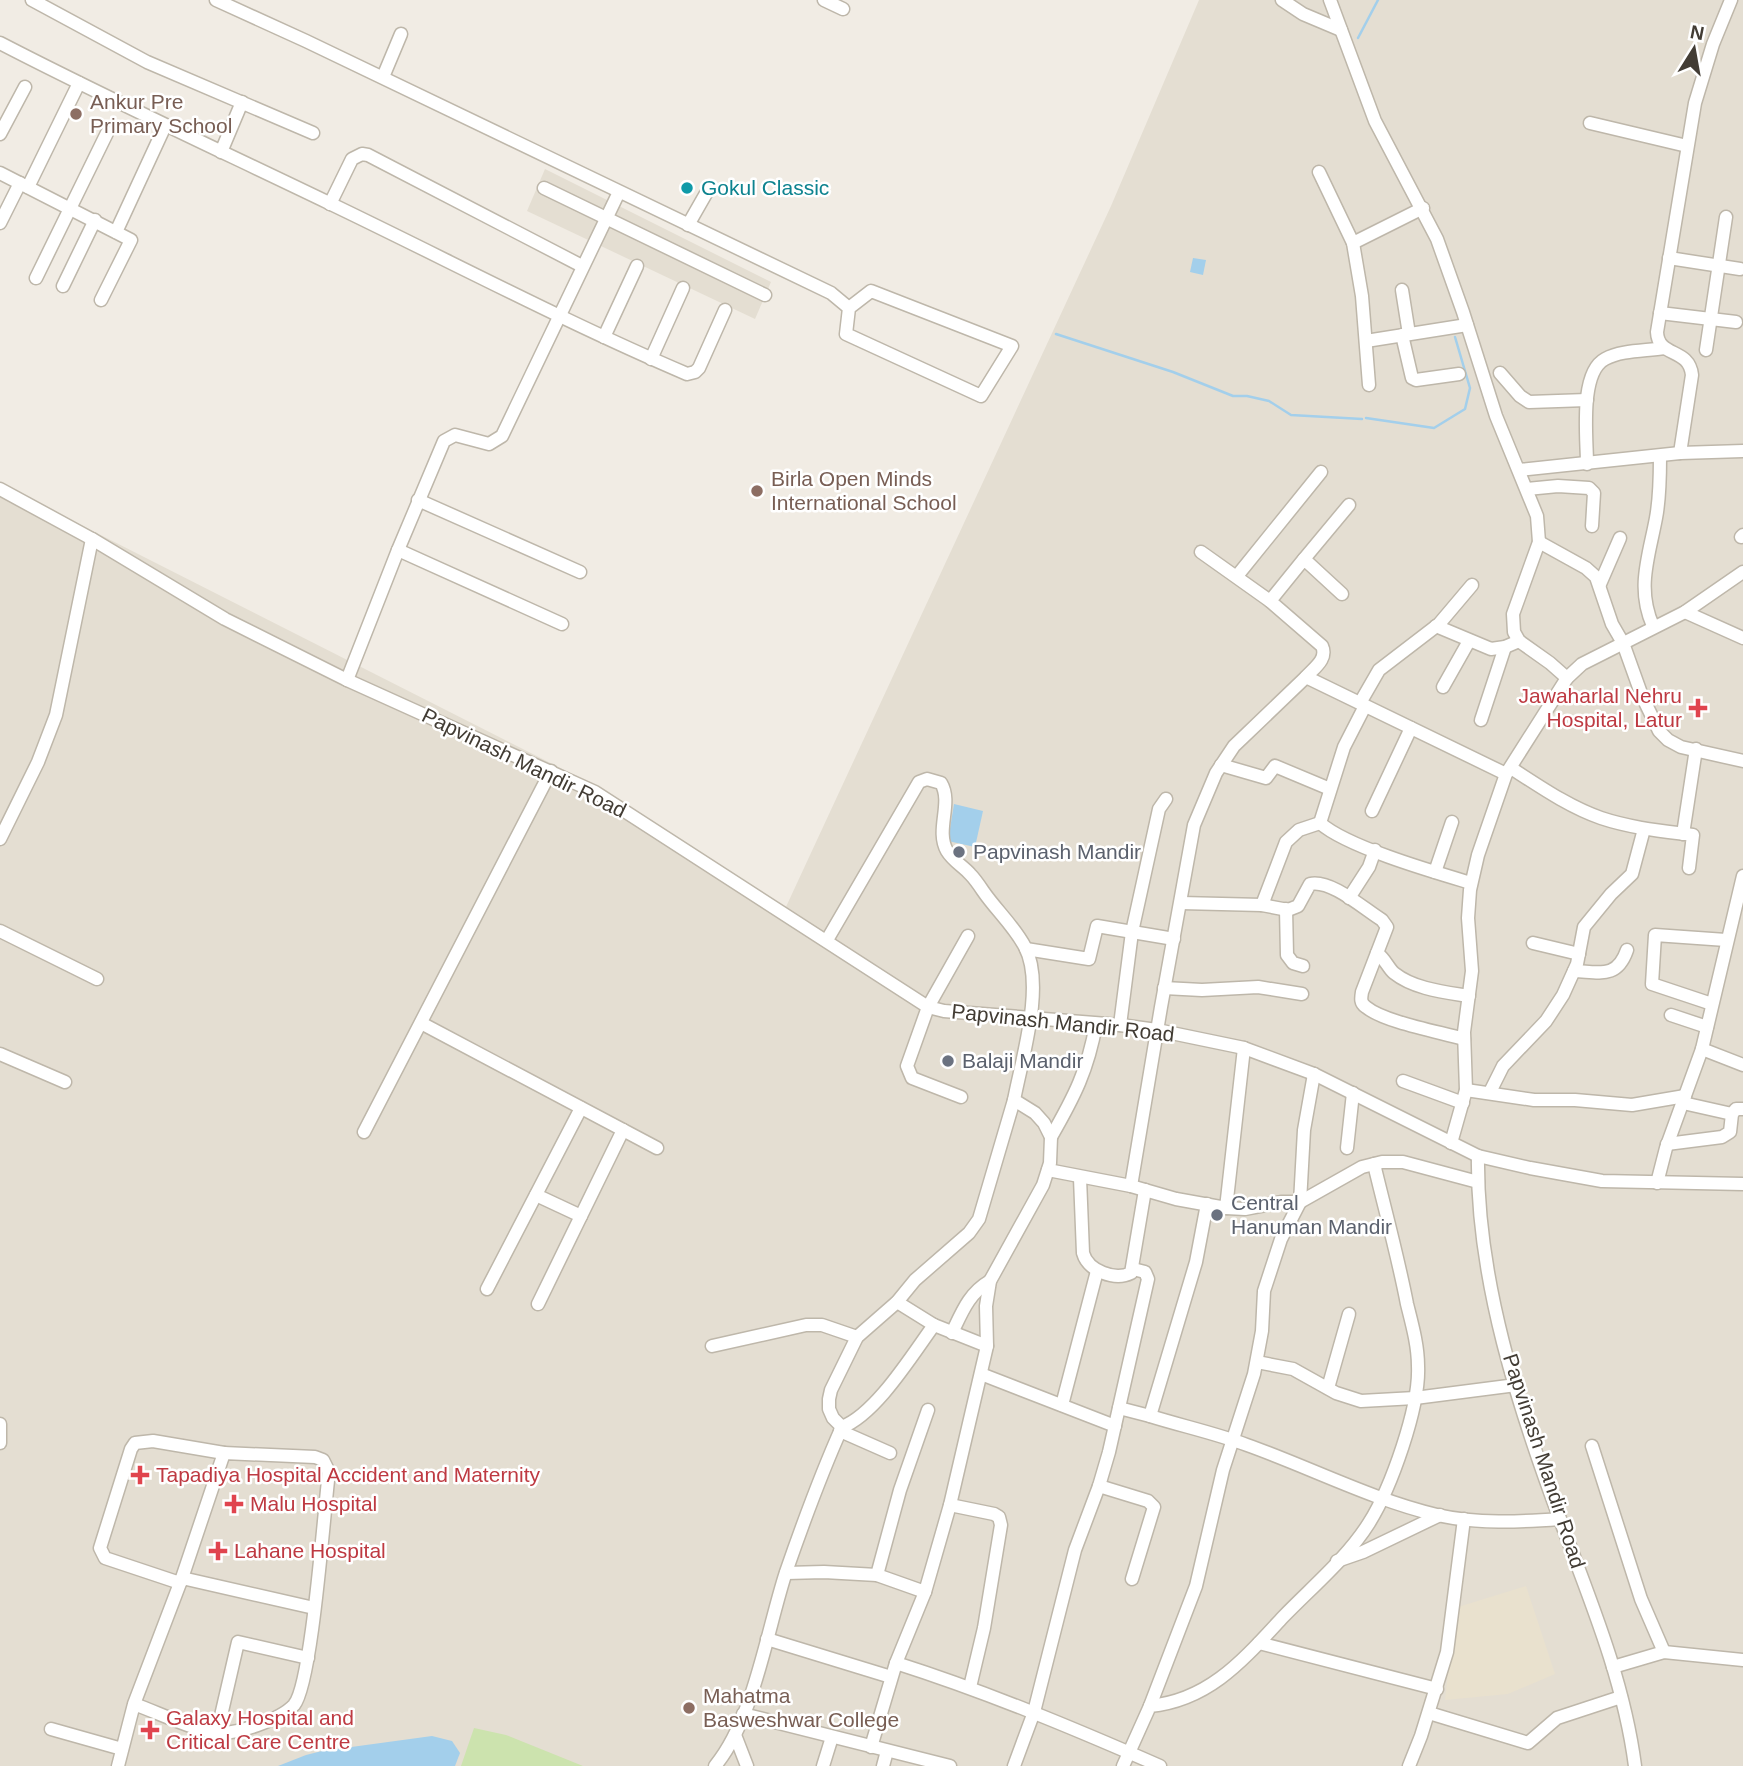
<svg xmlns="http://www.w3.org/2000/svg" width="1743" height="1766" font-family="Helvetica,sans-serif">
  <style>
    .residential { fill: #e4ded2 }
    .education { fill: #e9e1ce }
    .green { fill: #cce3ae }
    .water { fill: #a3cfeb }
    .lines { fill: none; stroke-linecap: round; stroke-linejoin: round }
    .stream { stroke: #a3cfeb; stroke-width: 2.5 }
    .minor-casing { stroke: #beb7aa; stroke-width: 15 }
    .minor { stroke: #fff; stroke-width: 12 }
    .education-dot { fill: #8d6e63; stroke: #fff; stroke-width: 2.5 }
    .culture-dot { fill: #0f9aa8; stroke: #fff; stroke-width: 2.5 }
    .health-dot { fill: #e0444e; stroke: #fff; stroke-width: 2.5 }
    .worship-dot { fill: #6b7280; stroke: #fff; stroke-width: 2.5 }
    .labels { text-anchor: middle; stroke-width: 5; stroke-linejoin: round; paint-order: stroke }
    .education-label { font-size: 21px; fill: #785e54; stroke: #fff; text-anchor: start }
    .culture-label { font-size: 21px; fill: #0d838f; stroke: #fff; text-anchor: start }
    .health-label { font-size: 21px; fill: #be3a42; stroke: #fff; text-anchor: start }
    .street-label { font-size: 21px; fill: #423c34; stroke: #fff }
    .worship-label { font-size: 21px; fill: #5b616d; stroke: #fff; text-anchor: start }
  </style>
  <rect width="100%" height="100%" fill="#f1ece4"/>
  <g class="residential">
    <polygon points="1199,0 1743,0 1743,1766 0,1766 0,484 594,785 785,909 1111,206"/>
    <polygon points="545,169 771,282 755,319 527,211"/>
  </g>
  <polygon class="education" points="1526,1586 1555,1674 1508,1694 1445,1700 1455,1608"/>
  <polygon class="green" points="474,1728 506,1735 583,1766 461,1766"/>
  <g class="water">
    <polygon points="1193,258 1206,260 1203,275 1190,272"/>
    <polygon points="954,804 983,811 975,847 948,841"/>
    <polygon points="432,1736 452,1741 460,1753 455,1766 278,1766 306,1755 322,1751"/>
  </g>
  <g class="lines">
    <g class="stream">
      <polyline points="1358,38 1378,0"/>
      <polyline points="1056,334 1173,372 1233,396 1247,396 1269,401 1291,415 1362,419"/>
      <polyline points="1366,418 1434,428 1465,409 1470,388 1455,337"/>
    </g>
    <g class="minor-casing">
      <g id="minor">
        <polyline points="32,0 147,62 313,133"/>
        <polyline points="216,0 306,41 831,293 849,308 846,334 981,396 1012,346 871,291 849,308"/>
        <polyline points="824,0 843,9"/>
        <polyline points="1282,0 1303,14 1341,30"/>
        <polyline points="1330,0 1375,121 1437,239 1463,312 1496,416 1537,516 1539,542 1513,614 1514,632 1519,641 1550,663 1567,678 1506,774 1478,855 1470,890 1468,918 1472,971 1464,1032 1466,1090 1451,1143"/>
        <path d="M 0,43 C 108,99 219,150 329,203 C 448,260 565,322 687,374 L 695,372 L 699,368 L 725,310"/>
        <polyline points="383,77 401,34"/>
        <polyline points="1590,123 1687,146"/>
        <polyline points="0,134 25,87"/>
        <polyline points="221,152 242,102"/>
        <polyline points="1319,172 1353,243 1362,296 1369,385"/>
        <polyline points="0,173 131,240 101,300"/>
        <polyline points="28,187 79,83"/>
        <polyline points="544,188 765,295"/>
        <polyline points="330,204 352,159 362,154 368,155 582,266"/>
        <polyline points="0,223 20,183"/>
        <polyline points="688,225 708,190"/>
        <polyline points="116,232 165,126"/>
        <polyline points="1353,243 1423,208"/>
        <polyline points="1669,258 1740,269"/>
        <polyline points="36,278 107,133"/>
        <polyline points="63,286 95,220"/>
        <polyline points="1402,290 1409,334"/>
        <polyline points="1660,313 1736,322"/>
        <polyline points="1402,335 1412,378 1416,380 1459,374"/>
        <polyline points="604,337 637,266"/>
        <polyline points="1366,341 1467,325"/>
        <polyline points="1706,350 1726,217"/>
        <polyline points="651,359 683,288"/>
        <polyline points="1500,373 1520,396 1529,402 1587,400"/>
        <path d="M 1680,453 L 1692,375 C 1689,347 1658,358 1657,332 L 1695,103 L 1713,44 L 1731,0"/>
        <path d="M 1587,464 C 1587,438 1579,373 1605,359 C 1621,350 1646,351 1664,348"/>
        <polyline points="1519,470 1680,453 1743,451"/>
        <polyline points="0,489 92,539 225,619 347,680 595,792 928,1007 944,1011 1120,1025 1157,1030 1244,1048 1314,1074 1478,1156 1530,1168 1602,1181 1743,1184"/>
        <polyline points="1527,489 1558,486 1589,488 1594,493 1592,526"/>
        <polyline points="418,500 580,572"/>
        <polyline points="1741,537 1743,535"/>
        <polyline points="1539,542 1586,568 1596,577 1612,624 1623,643 1642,696 1659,731 1668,740 1681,747 1743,761"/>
        <polyline points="398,550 562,624"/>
        <polyline points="1201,552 1270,601"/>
        <polyline points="1304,559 1349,505"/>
        <polyline points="1237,576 1321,472"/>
        <polyline points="1600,584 1620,538"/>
        <polyline points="1685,612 1743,638"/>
        <polyline points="1436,626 1491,649 1505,647 1519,641"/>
        <path d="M 1653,626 C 1636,588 1649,556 1656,518 C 1660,497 1660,477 1660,457"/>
        <path d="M 1306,677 C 1314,668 1328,659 1322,646 L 1270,601 L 1304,559 L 1342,594"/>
        <polyline points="1567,678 1582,664 1685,612 1743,572"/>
        <polyline points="347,680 398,550 444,441 455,435 489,444 502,436 619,192"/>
        <polyline points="1443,687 1469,641"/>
        <polyline points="1360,703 1379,670 1439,624 1472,585"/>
        <path d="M 1365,706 L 1344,747 L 1320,823 C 1347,847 1434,872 1471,883"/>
        <polyline points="1481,720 1505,647"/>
        <polyline points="1221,765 1266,778 1275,766 1330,789"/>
        <path d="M 1511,768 C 1539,786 1569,807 1601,818 C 1631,828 1662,831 1693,835 L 1689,868"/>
        <polyline points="1372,811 1411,728"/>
        <polyline points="1683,834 1696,749"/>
        <polyline points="0,839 38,762 56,715 92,539"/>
        <polyline points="1435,872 1452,822"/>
        <polyline points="1349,898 1369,867 1375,850"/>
        <path d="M 1181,903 L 1262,905 L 1288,910 L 1298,906 L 1310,884 C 1331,879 1364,909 1382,920 L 1387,927 L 1362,992 C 1361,998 1360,1003 1366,1007 C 1384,1022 1440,1032 1464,1039"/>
        <polyline points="1262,905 1286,842 1299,830 1320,823"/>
        <polyline points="1286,909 1287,955 1293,963 1303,966"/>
        <polyline points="0,931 97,979"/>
        <path d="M 827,940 L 919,782 L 927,779 L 941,783 C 953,803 935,830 947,851 C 953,861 963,866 970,874 C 975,879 979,885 983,891 C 996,910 1014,926 1025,947 C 1045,985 1022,1058 1014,1100 L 1035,1113 L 1044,1123 L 1051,1137 L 1050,1163 L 1043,1185 L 990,1281 L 986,1306 L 987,1346 L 950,1505 L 925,1592 L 896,1663 L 871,1747"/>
        <polyline points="1533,943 1579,954"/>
        <polyline points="1026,949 1089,959 1097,926 1174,939"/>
        <path d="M 1377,953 C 1386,960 1388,968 1394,973 C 1414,989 1444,992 1469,996"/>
        <path d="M 1574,971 C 1600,972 1617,979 1627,950"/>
        <polyline points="1164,988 1202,990 1258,987 1302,994"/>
        <polyline points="1712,1004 1652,984 1655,935 1726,940"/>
        <polyline points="1671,1015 1707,1027"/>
        <polyline points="421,1023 657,1148"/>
        <polyline points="1120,1025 1132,932 1159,809 1166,799"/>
        <polyline points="1702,1049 1743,1065"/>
        <polyline points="0,1054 65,1082"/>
        <polyline points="1403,1081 1463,1103"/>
        <polyline points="1466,1090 1534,1100 1575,1100 1632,1105 1685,1096"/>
        <polyline points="1490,1092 1503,1066 1546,1021 1563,995 1577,964 1584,927 1611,894 1632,874 1644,829"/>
        <polyline points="961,1097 912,1078 907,1066 928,1007 968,936"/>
        <polyline points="1683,1103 1732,1114"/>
        <polyline points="364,1132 551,771"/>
        <path d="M 1051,1137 C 1074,1097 1088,1070 1096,1024"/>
        <polyline points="1667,1144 1722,1137 1730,1132 1732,1114 1736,1109 1743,1109"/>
        <polyline points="1347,1148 1353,1093"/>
        <path d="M 1478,1156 C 1476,1277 1519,1410 1561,1522 C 1591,1602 1624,1681 1635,1766"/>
        <polyline points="1048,1170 1131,1186 1176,1199 1226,1208 1244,1048"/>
        <path d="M 1080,1178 L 1083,1253 C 1088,1271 1115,1281 1131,1273 L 1145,1190"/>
        <polyline points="1657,1183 1666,1148 1702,1049 1743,876"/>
        <polyline points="1131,1186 1161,1007 1194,825 1216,773 1234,746 1306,677 1506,774"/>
        <polyline points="536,1195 581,1216"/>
        <path d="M 1207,1204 L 1196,1262 L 1150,1416 C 1182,1426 1215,1433 1247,1445 C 1309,1467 1373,1500 1437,1515 C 1477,1524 1520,1522 1560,1519"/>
        <polyline points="1226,1208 1245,1209 1281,1202 1300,1202 1362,1167 1382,1162 1403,1162 1478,1182"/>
        <polyline points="487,1289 581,1108"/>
        <polyline points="897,1302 934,1325"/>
        <polyline points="538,1304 623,1130"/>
        <path d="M 952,1333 C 962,1312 969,1293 990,1281"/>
        <polyline points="712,1346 806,1325 822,1325 857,1337"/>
        <polyline points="1257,1362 1293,1369 1336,1393 1361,1401 1415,1398 1516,1385"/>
        <polyline points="981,1374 1115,1426"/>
        <polyline points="1328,1388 1349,1314"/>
        <polyline points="1062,1405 1097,1271"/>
        <polyline points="1119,1408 1150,1416"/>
        <polyline points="0,1424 0,1443"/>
        <path d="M 842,1427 C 876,1414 912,1355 934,1325 L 987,1346"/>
        <polyline points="840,1431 890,1453"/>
        <polyline points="1592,1446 1641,1599 1664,1652"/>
        <polyline points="1099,1486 1148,1501 1154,1507 1132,1579"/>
        <polyline points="950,1505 994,1514 999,1517 1001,1525 984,1628 970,1687"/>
        <polyline points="1337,1561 1363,1552 1440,1515"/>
        <polyline points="786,1573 824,1572 877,1575 925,1592"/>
        <polyline points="877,1575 900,1490 928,1410"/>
        <polyline points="182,1578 314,1608"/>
        <polyline points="180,1583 105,1558 100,1548 131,1449 135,1443 153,1441 224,1453"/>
        <polyline points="767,1639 891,1677"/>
        <polyline points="1259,1643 1437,1689"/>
        <path d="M 896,1663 C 987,1692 1073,1728 1160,1766"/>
        <polyline points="1613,1667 1664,1652 1743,1660"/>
        <polyline points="1150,1706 1196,1586 1223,1470 1254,1374 1262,1331 1264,1291 1281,1239 1300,1202 1304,1130 1314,1074"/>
        <polyline points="1429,1713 1528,1743 1557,1718 1621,1697"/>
        <polyline points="743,1714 950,1766"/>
        <polyline points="51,1729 122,1749"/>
        <polyline points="217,1733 238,1642 308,1658"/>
        <polyline points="735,1735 747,1766"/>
        <path d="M 118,1766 L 134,1704 L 182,1578 L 224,1453 L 315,1457 L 323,1460 L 329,1472 C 324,1510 312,1684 294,1705 C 280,1720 235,1735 215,1733 C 196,1731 154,1711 134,1704"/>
        <path d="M 715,1766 C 754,1719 767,1630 786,1572 C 803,1523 821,1474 842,1427 L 833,1418 L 829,1409 L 829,1399 L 831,1390 L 857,1337 L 897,1302 L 915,1280 L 969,1233 L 979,1219 L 1014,1100"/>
        <polyline points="823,1766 832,1737"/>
        <polyline points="883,1766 887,1751"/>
        <polyline points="1014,1766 1034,1712 1075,1550 1099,1486 1109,1452 1148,1279 1145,1272 1133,1269"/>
        <path d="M 1123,1766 L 1150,1706 C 1210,1700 1244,1659 1283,1617 C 1312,1587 1347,1558 1369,1523 C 1391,1488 1420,1407 1418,1366 C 1418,1345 1412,1324 1407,1304 C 1398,1257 1385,1210 1374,1164"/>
        <polyline points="1409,1766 1421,1736 1447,1652 1464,1519"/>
      </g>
    </g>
    <use href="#minor" class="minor"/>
  </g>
  <g class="education-dot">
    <circle cx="76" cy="114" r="7"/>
    <circle cx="757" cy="491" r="7"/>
    <circle cx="689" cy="1708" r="7"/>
  </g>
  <circle class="culture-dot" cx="687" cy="188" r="7"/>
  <g class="health-dot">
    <path d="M1694.5 697.5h7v7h7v7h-7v7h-7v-7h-7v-7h7z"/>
    <path d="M136.5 1464.5h7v7h7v7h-7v7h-7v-7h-7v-7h7z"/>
    <path d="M230.5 1493.5h7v7h7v7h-7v7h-7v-7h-7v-7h7z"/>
    <path d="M214.5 1540.5h7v7h7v7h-7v7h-7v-7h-7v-7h7z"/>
    <path d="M146.5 1719.5h7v7h7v7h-7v7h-7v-7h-7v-7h7z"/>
  </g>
  <g class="worship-dot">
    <circle cx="959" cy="852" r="7"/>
    <circle cx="948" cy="1061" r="7"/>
    <circle cx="1217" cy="1215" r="7"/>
  </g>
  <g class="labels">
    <g class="education-label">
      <text x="90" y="109">Ankur Pre<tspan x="90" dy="24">Primary School</tspan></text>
      <text x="771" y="486">Birla Open Minds<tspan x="771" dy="24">International School</tspan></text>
      <text x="703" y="1703">Mahatma<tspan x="703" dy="24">Basweshwar College</tspan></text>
    </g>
    <g class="culture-label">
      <text x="701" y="195">Gokul Classic</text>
    </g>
    <g class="health-label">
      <text x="1682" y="703" text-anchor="end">Jawaharlal Nehru<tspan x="1682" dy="24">Hospital, Latur</tspan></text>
      <text x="156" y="1482">Tapadiya Hospital Accident and Maternity</text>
      <text x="250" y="1511">Malu Hospital</text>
      <text x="234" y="1558">Lahane Hospital</text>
      <text x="166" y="1725">Galaxy Hospital and<tspan x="166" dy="24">Critical Care Centre</tspan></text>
    </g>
    <g class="street-label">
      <text transform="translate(524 763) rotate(26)" y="7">Papvinash Mandir Road</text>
      <text transform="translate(1063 1023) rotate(6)" y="7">Papvinash Mandir Road</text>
      <text transform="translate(1544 1461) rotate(72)" y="7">Papvinash Mandir Road</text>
    </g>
    <g class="worship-label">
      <text x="973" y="859">Papvinash Mandir</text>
      <text x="962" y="1068">Balaji Mandir</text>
      <text x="1231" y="1210">Central<tspan x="1231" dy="24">Hanuman Mandir</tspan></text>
    </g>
  </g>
  <g transform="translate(1694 49) rotate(11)" stroke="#ffffff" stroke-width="5" paint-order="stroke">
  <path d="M0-5L12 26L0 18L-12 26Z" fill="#423c34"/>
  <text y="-10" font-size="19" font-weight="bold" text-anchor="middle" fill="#423c34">N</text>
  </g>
</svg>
